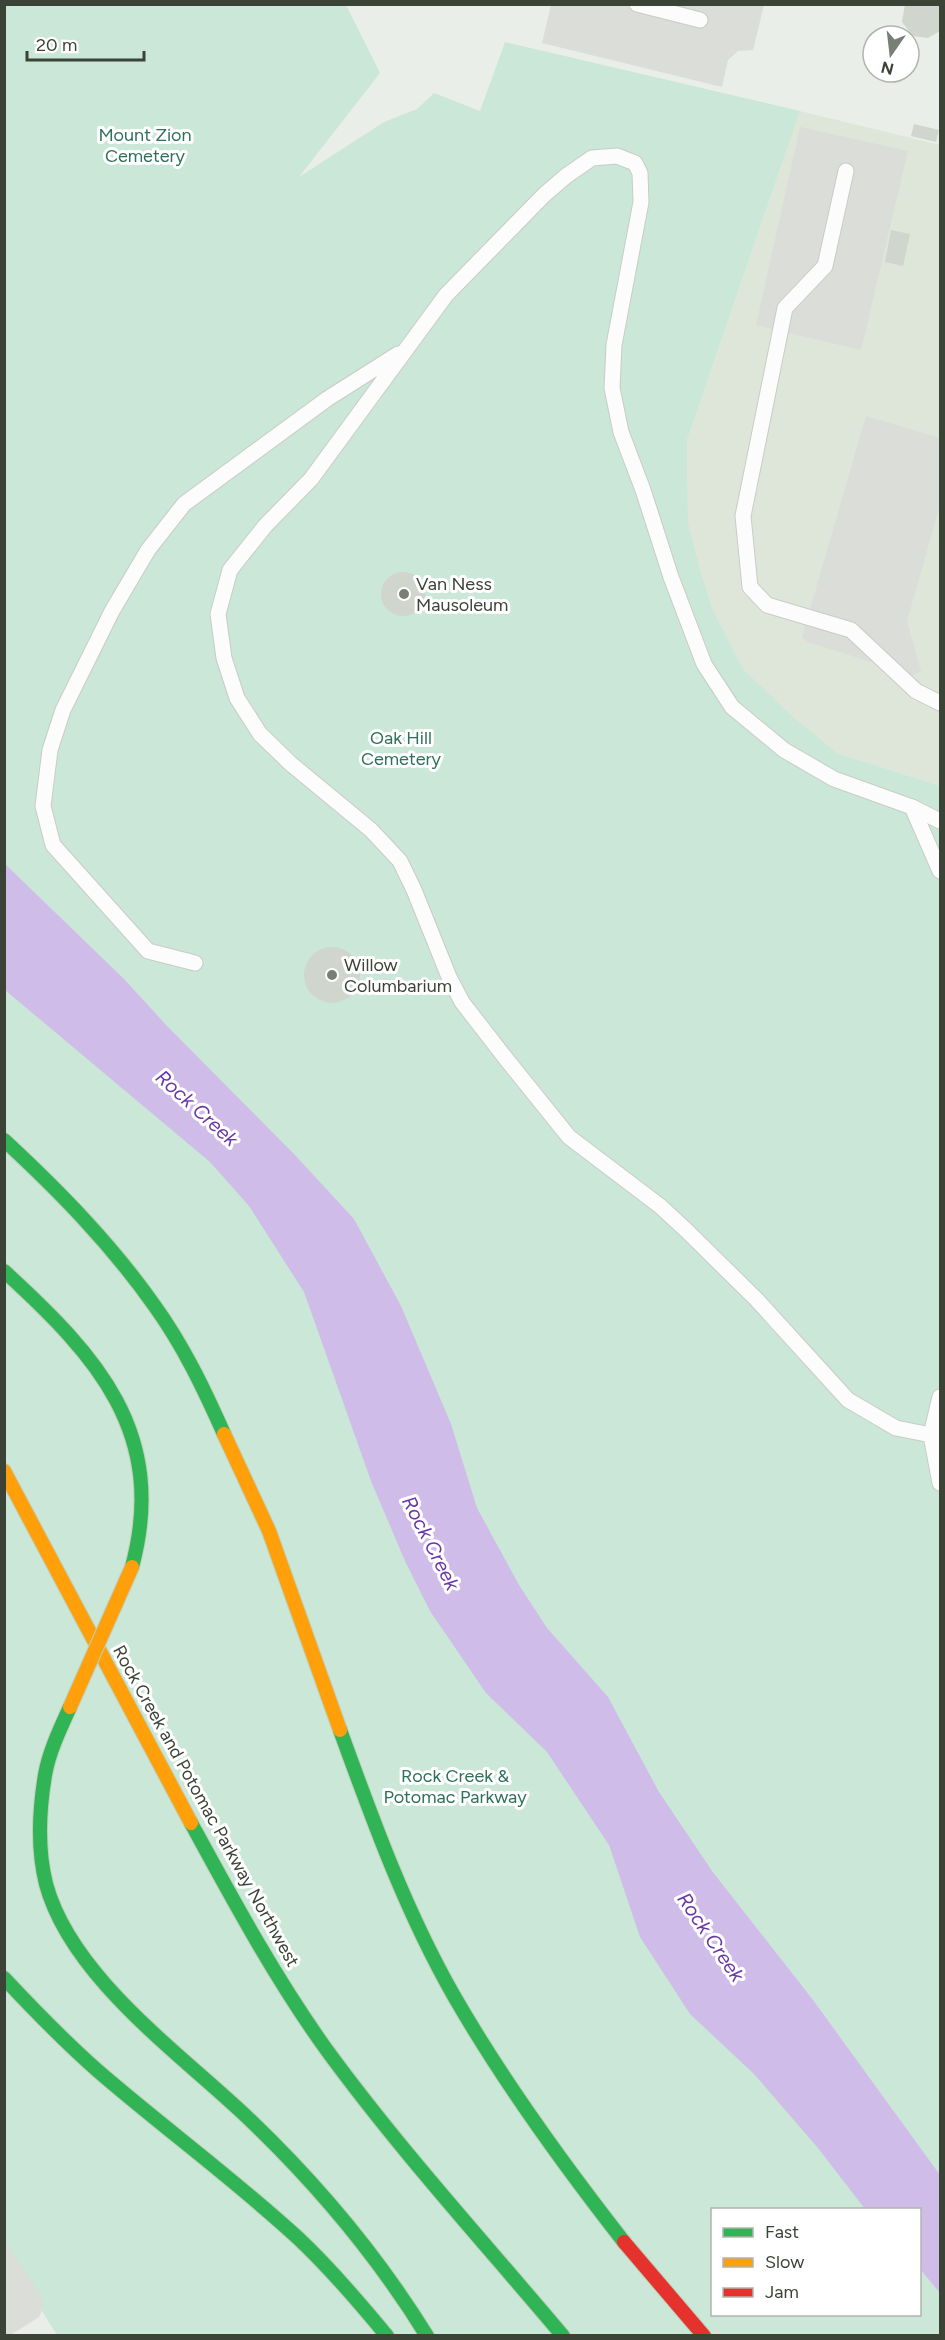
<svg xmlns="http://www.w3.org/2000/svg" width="945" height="2340" font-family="Figtree,sans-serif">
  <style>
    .residential { fill: #dee6da }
    .green { fill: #cbe7d7; fill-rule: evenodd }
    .parking { fill: #daddd8 }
    .water { fill: #cfbce9 }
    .building { fill: #d0d5ce }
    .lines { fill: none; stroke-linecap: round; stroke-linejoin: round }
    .lane-casing { stroke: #c8ccc6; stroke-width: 17 }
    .fast-casing { stroke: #becfb8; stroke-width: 16 }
    .slow-casing { stroke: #becfb8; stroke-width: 16 }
    .jam-casing { stroke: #becfb8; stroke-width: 16 }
    .lane { stroke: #fcfcfc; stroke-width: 15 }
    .fast { stroke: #30b455; stroke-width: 14 }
    .slow { stroke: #ff9f0a; stroke-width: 14 }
    .jam { stroke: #e5322d; stroke-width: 14 }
    .slow-bridge-casing { stroke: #becfb8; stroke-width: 16; stroke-linecap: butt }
    .slow-bridge { stroke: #ff9f0a; stroke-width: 14 }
    .poi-dot { fill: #787f75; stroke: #fff; stroke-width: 2 }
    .labels { text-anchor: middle; stroke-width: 6; stroke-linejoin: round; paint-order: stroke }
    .park-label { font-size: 18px; fill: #2e7059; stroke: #fff }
    .poi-label { font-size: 18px; fill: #3b4336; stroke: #fff; text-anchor: start }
    .street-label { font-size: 18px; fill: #3b4336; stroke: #fff }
    .water-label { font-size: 20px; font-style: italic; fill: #6a38a6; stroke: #fff }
  </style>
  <rect width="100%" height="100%" fill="#eaeee9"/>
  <polygon class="residential" points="800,111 940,145 940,786 837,753 778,707 743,669 709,609 692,553 688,523 687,440"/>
  <path class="green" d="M 5,5 L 346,5 L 380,73 L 299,177 L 384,122 L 417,109 L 434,93 L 480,111 L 505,42 L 800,111 L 687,440 L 688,523 L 700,570 L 713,611 L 743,669 L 793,717 L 837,753 L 940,786 L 940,2335 L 57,2335 L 5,2252 ZM 712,2210 L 920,2210 L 920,2314 L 712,2314 Z"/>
  <g class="parking">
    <polygon points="551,5 764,5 753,50 738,51 728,60 722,87 542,43"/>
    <polygon points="800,127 908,151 861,350 756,325"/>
    <polygon points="866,416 940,438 940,505 907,621 921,672 900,679 887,667 808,642 802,637"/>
    <polygon points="4,2240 42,2298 43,2308 39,2317 9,2336 4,2335"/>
  </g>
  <polygon class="water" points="5,864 124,979 167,1026 294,1154 354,1219 401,1306 451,1424 477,1508 519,1585 547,1628 608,1697 659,1792 712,1871 813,2000 940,2175 940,2293 920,2269 920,2210 865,2209 818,2148 754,2074 690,2014 640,1937 609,1845 547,1752 486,1693 430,1611 405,1561 371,1481 304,1292 249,1206 210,1162 5,990"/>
  <g class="building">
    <polygon points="905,4 940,4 940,31 928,38 913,36 902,22"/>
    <polygon points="914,124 939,130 936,142 911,136"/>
    <polygon points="891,230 910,234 903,266 885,262"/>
    <circle cx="403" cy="594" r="22"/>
    <circle cx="332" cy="975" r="28"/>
  </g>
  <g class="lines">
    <g class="lane-casing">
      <g id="lane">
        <polyline points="637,4 700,20"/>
        <polyline points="846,171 825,266 785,308 743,516 750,587 767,605 851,630 916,691 940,703"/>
        <polyline points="912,807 940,871"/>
        <polyline points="195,963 148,951 53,845 43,806 50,750 63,710 112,611 148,550 184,504 327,399 398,354"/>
        <polyline points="940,1397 931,1435 940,1483"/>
        <polyline points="931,1435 896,1428 848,1400 757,1300 686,1230 660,1206 569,1137 507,1060 462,1002 449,977 414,890 400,861 371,830 291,764 260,734 237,698 224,658 218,614 230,570 265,526 311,479 446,295 544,195 566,176 592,158 617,156 635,163 640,173 641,202 614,345 612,388 621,432 643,490 671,577 704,664 732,707 784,750 834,779 912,807 940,821"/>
      </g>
    </g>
    <g class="fast-casing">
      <g id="fast">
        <path d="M 4,1140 C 59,1191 111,1244 154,1305 C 183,1345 204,1389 224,1434"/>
        <path d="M 4,1271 C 97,1356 168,1433 132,1567"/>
        <path d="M 70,1707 C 60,1729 49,1752 45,1775 C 39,1811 37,1848 46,1884 C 71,1977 181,2054 249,2119 C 317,2184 377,2255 427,2336"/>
        <path d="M 340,1730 C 373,1821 406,1912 454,1996 C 504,2083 563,2164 624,2242"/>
        <path d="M 191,1823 C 233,1900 275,1978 326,2049 C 399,2149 483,2241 563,2336"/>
        <path d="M 4,1978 C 34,2010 65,2042 98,2071 C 164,2128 234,2179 298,2238 C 330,2268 359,2302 387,2336"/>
      </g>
    </g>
    <g class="slow-casing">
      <g id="slow">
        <polyline points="224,1434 269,1531 340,1730"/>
        <polyline points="4,1471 191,1823"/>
      </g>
    </g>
    <g class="jam-casing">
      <polyline id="jam" points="624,2242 704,2336"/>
    </g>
    <use href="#lane" class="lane"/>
    <use href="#fast" class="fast"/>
    <use href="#slow" class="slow"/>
    <use href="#jam" class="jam"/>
    <g class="slow-bridge-casing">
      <polyline id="slow-bridge" points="70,1707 132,1567"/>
    </g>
    <use href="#slow-bridge" class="slow-bridge"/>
  </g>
  <g class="poi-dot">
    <circle cx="404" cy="594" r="6"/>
    <circle cx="332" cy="975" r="6"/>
  </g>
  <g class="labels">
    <g class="park-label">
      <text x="145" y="141">Mount Zion<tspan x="145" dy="21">Cemetery</tspan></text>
      <text x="401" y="744">Oak Hill<tspan x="401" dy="21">Cemetery</tspan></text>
      <text x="455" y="1782">Rock Creek &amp;<tspan x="455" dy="21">Potomac Parkway</tspan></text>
    </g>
    <g class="poi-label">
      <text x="416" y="590">Van Ness<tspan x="416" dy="21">Mausoleum</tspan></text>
      <text x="344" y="971">Willow<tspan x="344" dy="21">Columbarium</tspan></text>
    </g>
    <g class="street-label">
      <text transform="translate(206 1806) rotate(61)" y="6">Rock Creek and Potomac Parkway Northwest</text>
    </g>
    <g class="water-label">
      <text transform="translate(197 1108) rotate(42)" y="7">Rock Creek</text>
      <text transform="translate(431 1543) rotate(63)" y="7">Rock Creek</text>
      <text transform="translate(711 1937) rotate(56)" y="7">Rock Creek</text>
    </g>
  </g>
  <rect width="945" height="2340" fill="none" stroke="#3b4336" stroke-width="12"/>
  <rect x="711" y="2208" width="210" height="108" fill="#ffffff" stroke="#b1b4af" stroke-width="1.5"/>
  <rect x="723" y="2228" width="30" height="9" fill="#30b455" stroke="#b1b4af" stroke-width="1.5"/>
  <text x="765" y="2238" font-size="18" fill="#3b4336">Fast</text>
  <rect x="723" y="2258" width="30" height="9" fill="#ff9f0a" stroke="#b1b4af" stroke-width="1.5"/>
  <text x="765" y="2268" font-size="18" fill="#3b4336">Slow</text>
  <rect x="723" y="2288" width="30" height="9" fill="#e5322d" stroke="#b1b4af" stroke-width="1.5"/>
  <text x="765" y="2298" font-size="18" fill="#3b4336">Jam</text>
  <g transform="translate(891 54) rotate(194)"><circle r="28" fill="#ffffff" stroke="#b1b4af" stroke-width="1.5"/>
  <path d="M0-4.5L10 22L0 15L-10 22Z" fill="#787f75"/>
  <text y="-9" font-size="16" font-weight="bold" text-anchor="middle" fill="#3b4336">N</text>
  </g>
  <path d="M27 51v9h117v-9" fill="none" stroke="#3b4336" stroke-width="3"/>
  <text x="36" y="51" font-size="18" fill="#3b4336" stroke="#ffffff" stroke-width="4.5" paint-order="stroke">20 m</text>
</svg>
